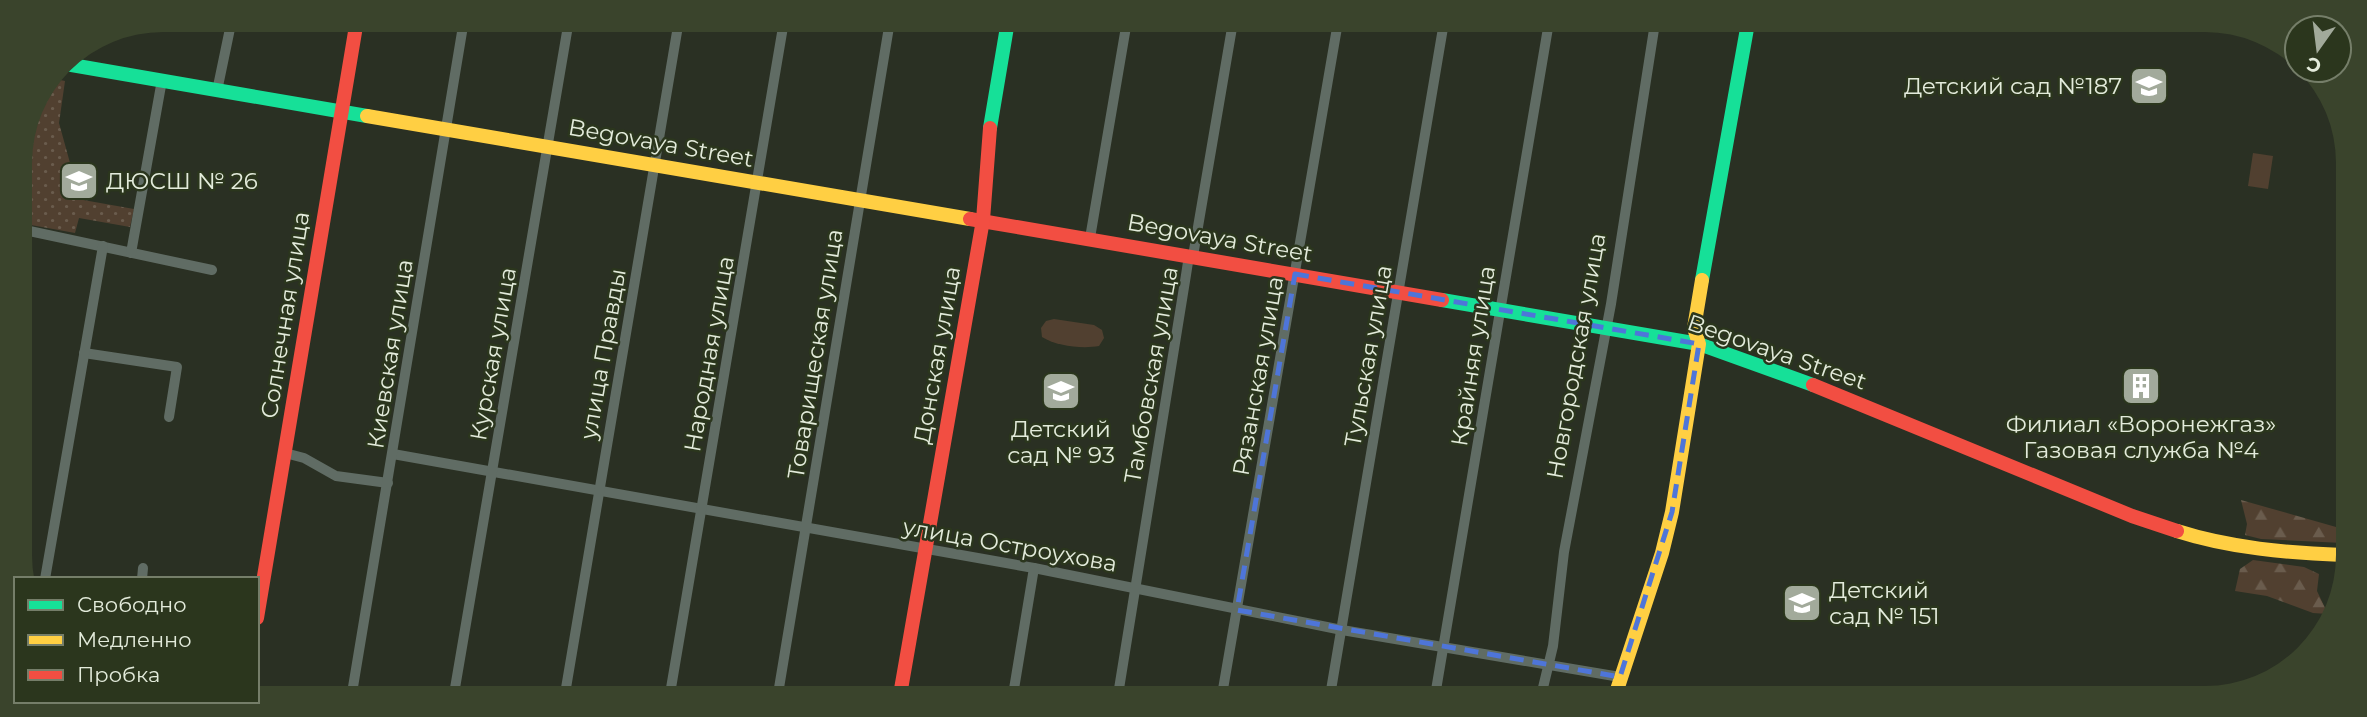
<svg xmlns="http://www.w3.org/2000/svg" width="2367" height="717" font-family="Montserrat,sans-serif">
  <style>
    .grass { fill: url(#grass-dots) }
    .forest { fill: url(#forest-firs) }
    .pitch { fill: #514030 }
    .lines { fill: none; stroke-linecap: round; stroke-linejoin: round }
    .street { stroke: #606c64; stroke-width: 10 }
    .fast { stroke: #16e098; stroke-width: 14 }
    .slow { stroke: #ffcf43; stroke-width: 14 }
    .jam { stroke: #f24e42; stroke-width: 14 }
    .marked { fill: none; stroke: #4e75d9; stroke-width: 5; stroke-dasharray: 14 9; stroke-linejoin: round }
    .labels { text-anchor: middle; stroke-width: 5; stroke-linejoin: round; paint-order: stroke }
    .poi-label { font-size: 23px; fill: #e3ebdb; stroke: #2b361d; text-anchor: start }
    .street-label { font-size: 23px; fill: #e3ebdb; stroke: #2b361d }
  </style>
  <defs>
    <pattern id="grass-dots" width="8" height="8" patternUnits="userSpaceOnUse" patternTransform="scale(1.75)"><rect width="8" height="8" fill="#514030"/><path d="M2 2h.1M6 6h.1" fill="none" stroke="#6a5c4d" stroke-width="1.8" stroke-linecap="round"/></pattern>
    <pattern id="forest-firs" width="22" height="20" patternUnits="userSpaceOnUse" patternTransform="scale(1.75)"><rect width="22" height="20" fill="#514030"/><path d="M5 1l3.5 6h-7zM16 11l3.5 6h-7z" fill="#6a5c4d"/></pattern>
  </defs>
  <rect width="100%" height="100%" fill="#2a3023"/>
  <polygon class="grass" points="50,78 65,81 59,123 75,181 72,198 134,209 130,227 79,218 75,233 20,223 20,153 30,107"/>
  <g class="forest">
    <polygon points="2241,500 2343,529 2343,543 2261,539 2245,535 2247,524"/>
    <polygon points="2253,560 2304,567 2319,574 2317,591 2328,614 2313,613 2267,596 2235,591 2240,569"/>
  </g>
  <g class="pitch">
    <polygon points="2253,153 2273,156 2268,189 2248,186"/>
    <path d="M 1054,319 L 1094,325 L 1102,330 L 1104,338 L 1099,346 C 1082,349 1056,346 1042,337 L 1041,328 L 1046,321 Z"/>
  </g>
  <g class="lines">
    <g class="street">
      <polyline points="217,91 232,19"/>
      <polyline points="20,229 212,270"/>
      <polyline points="1090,238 1127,21"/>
      <polyline points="131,253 162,80"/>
      <polyline points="84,353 177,367 169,417"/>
      <polyline points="285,453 304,458 336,476 388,483"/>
      <polyline points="393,454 1034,568 1342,630 1620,677"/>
      <polyline points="45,579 103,246"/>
      <polyline points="142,579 143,568"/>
      <polyline points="352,693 464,20"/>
      <polyline points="454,694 569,20"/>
      <polyline points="565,694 679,20"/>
      <polyline points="670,694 784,21"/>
      <polyline points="778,694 890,21"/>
      <polyline points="1013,695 1034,568"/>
      <polyline points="1118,695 1186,275 1188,262 1193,256 1233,22"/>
      <polyline points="1222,695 1338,22"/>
      <polyline points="1330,696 1444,22"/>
      <polyline points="1435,696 1549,22"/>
      <polyline points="1541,696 1553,646 1564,552 1611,304 1655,23"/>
    </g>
    <g class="fast">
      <polyline points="60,63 367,116"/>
      <polyline points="990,128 1008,21"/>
      <polyline points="1702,280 1748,23"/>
      <polyline points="1442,300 1699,344 1813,385"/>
    </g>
    <g class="slow">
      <polyline points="367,116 970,219"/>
      <path d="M 2177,531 C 2230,548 2288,553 2343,555"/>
      <polyline points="1615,696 1662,553 1672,512 1699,344 1694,328 1702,280"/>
    </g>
    <g class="jam">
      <polyline points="970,219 1442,300"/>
      <polyline points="1813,385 2132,516 2177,531"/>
      <polyline points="257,618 357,20"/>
      <polyline points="900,695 983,220 990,128"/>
    </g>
  </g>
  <path class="marked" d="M 1295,274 L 1699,344 L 1672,512 L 1620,677 L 1237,610 Z"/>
  <defs>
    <g id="school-square" transform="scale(2.0125)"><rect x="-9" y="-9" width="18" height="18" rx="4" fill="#a2aa9b" stroke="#2b361d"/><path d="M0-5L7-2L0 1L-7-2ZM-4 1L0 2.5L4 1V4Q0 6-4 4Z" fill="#fff"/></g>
    <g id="building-square" transform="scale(2.0125)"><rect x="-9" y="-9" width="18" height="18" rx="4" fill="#a2aa9b" stroke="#2b361d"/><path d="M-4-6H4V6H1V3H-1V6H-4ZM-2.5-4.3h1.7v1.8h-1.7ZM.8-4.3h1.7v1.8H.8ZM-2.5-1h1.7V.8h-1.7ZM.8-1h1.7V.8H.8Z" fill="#fff"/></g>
  </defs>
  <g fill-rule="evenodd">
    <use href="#school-square" x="2149" y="86"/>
    <use href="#school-square" x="79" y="181"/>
    <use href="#building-square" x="2141" y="386"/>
    <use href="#school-square" x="1061" y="391"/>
    <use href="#school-square" x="1802" y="603"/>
  </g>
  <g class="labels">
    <g class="poi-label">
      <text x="2122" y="94" text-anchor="end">Детский сад №187</text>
      <text x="106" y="189">ДЮСШ № 26</text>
      <text x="2141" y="432" text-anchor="middle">Филиал «Воронежгаз»<tspan x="2141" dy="26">Газовая служба №4</tspan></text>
      <text x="1061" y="437" text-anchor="middle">Детский<tspan x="1061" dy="26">сад № 93</tspan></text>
      <text x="1829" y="598">Детский<tspan x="1829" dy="26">сад № 151</tspan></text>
    </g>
    <g class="street-label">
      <text transform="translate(661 143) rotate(10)" y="8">Begovaya Street</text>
      <text transform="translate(1220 238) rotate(10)" y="8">Begovaya Street</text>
      <text transform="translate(285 315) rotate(-81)" y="8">Солнечная улица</text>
      <text transform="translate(1777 352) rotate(19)" y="8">Begovaya Street</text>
      <text transform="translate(390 354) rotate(-81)" y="8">Киевская улица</text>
      <text transform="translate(493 354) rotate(-80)" y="8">Курская улица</text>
      <text transform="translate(603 354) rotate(-80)" y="8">улица Правды</text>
      <text transform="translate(709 354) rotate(-80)" y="8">Народная улица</text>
      <text transform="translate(815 354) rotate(-81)" y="8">Товарищеская улица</text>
      <text transform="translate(937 355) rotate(-80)" y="8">Донская улица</text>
      <text transform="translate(1368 356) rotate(-80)" y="8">Тульская улица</text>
      <text transform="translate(1473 356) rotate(-81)" y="8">Крайняя улица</text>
      <text transform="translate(1576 356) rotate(-80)" y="8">Новгородская улица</text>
      <text transform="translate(1151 375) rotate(-80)" y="8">Тамбовская улица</text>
      <text transform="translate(1258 376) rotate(-80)" y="8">Рязанская улица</text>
      <text transform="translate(1010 545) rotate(10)" y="8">улица Остроухова</text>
    </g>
  </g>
  <path d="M0 0H2367V717H0ZM163 32H2205A131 131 0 0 1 2336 163V555A131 131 0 0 1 2205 686H163A131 131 0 0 1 32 555V163A131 131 0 0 1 163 32Z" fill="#3a442c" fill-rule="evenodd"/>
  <rect x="14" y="577" width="245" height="126" fill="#2b361d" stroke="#757e69" stroke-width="2"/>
  <rect x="28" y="600" width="35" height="10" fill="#16e098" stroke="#757e69" stroke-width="2"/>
  <text x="77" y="612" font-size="21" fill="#e3ebdb">Свободно</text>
  <rect x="28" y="635" width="35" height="10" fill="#ffcf43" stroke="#757e69" stroke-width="2"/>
  <text x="77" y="647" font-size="21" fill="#e3ebdb">Медленно</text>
  <rect x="28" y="670" width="35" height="10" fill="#f24e42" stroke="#757e69" stroke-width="2"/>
  <text x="77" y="682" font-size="21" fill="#e3ebdb">Пробка</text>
  <g transform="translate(2318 49) rotate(194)"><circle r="33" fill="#2b361d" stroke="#757e69" stroke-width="2"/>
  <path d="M0-5L12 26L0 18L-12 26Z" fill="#a2aa9b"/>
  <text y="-10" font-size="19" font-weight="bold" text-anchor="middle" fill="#e3ebdb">С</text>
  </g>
</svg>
